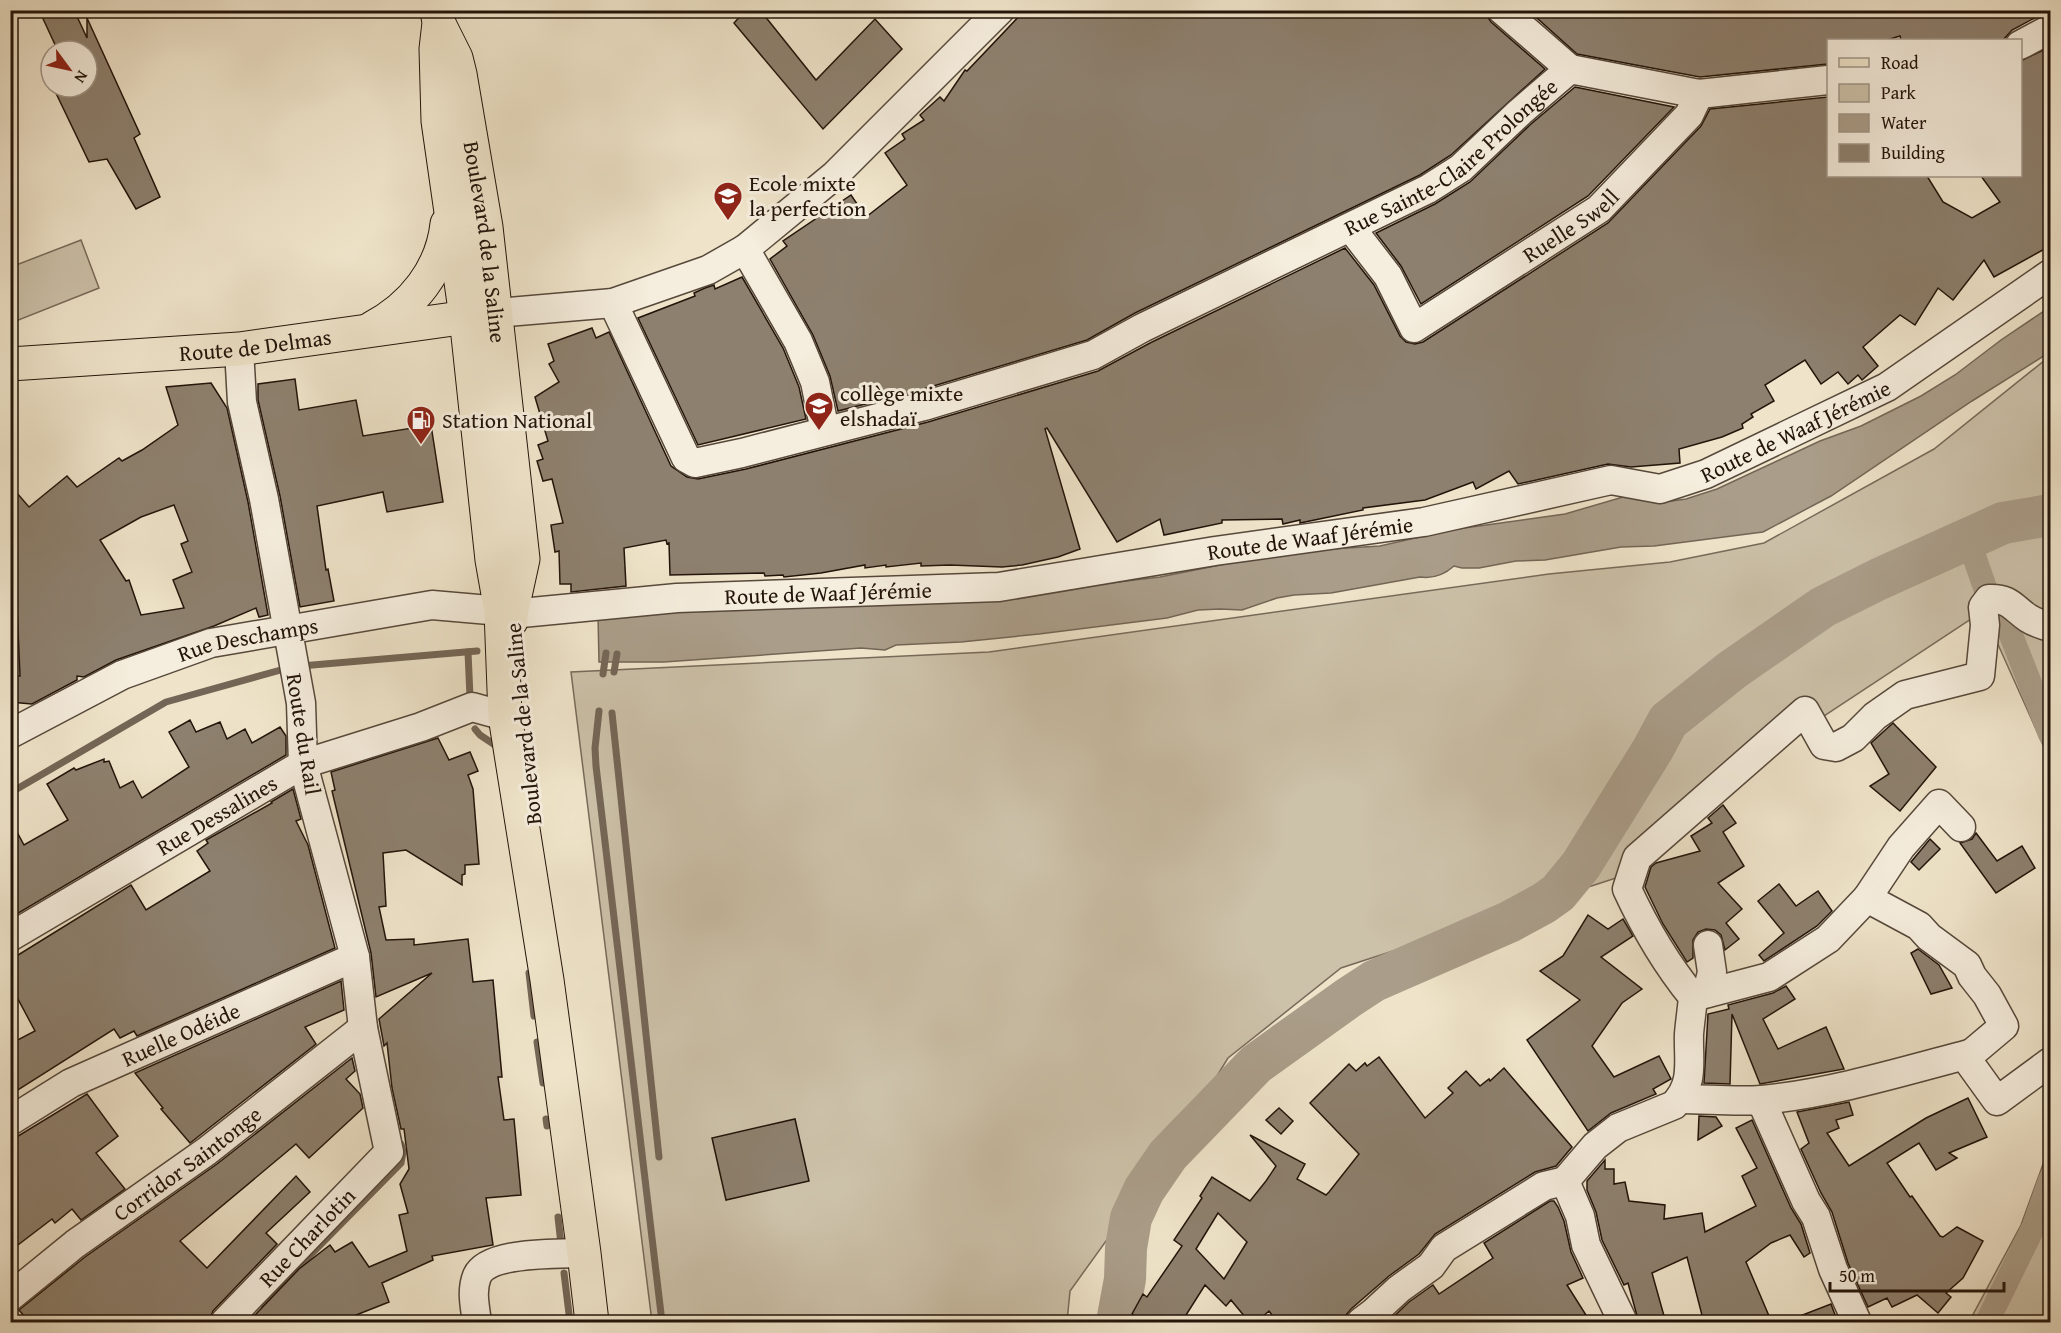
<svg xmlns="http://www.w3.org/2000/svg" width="2061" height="1333" font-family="'Gentium Book Plus',serif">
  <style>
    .green { fill: #ccc1a9; stroke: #786a5a; stroke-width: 1.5 }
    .water { fill: #aa9d89; stroke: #746656; stroke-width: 1.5 }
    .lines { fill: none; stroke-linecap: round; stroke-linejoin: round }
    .stream { stroke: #746656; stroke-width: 7 }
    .canal { stroke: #aa9d89; stroke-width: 24 }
    .river { stroke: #aa9d89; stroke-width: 42 }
    .building { fill: #8d806e; stroke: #23140a; stroke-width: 1.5; fill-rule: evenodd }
    .minor-casing { stroke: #56483a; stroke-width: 31 }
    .major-casing { stroke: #23140a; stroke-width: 35 }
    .minor { stroke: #f5eddd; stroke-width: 28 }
    .major { stroke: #efe4ca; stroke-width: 33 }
    .labels { text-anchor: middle; stroke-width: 6; stroke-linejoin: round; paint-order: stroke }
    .street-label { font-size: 22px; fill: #23140a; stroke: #f5eddd }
    .poi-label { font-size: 22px; fill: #23140a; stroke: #f5eddd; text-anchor: start }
  </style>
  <rect width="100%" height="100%" fill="#efe4ca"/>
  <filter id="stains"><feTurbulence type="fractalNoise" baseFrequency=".00333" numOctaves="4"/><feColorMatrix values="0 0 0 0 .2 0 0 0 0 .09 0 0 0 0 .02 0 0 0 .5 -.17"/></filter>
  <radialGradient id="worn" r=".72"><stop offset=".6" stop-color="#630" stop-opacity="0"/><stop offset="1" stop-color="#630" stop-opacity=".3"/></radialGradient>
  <g class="green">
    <polygon points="81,240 99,288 11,323 11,267"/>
    <polygon points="2050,356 2050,767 2048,756 1983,611 1795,735 1622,876 1341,968 1228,1058 1168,1155 1070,1291 1067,1322 652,1322 571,672 989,652 1549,574 1670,562 1764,543 1934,449"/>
    <polygon points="2050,1145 2050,1322 1969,1322 2021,1225"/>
  </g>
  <path class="water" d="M 2050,307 L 2050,352 L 1972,401 L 1831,496 L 1763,532 L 1654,546 L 1621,547 L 1545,560 L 1516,561 L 1479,568 L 1462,568 L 1454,566 C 1444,575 1434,579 1420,577 L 1331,593 L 1294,595 L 1277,598 L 1242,610 L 1220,609 L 1198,610 L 1167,618 L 1039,634 L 961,642 L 896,645 L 885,650 L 861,648 L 664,662 L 599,662 L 598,616 L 1050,590 L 1160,577 L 1230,563 L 1330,549 L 1380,546 L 1450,530 L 1565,514 L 1623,497 L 1672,501 L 1686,499 L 1717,489 L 1820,441 L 1861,426 L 1921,396 L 1955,375 L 2001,340 Z"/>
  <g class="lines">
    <g class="stream">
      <polyline points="468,652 470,697"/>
      <polyline points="301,666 477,651"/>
      <polyline points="614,672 617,654"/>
      <polyline points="603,674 606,653"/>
      <polyline points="599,711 595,748 596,766 662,1322"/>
      <polyline points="612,713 659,1157"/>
      <polyline points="475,729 480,735 498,747"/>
      <polyline points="10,793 166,702 288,668"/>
      <polyline points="529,973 534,1016"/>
      <polyline points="537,1042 543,1083"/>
      <polyline points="546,1119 547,1126"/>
      <polyline points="558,1217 561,1244"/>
      <polyline points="564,1273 570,1322"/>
      <polyline points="262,1304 401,1163 403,1152 401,1144"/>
    </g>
    <g class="canal">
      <polyline points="1968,539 1989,599 2009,630 2050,734"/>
      <polyline points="1987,1322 2034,1226 2050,1180"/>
    </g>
    <polyline class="river" points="1117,1322 1125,1279 1126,1248 1131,1218 1144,1190 1168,1155 1256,1064 1348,998 1374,981 1509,922 1544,903 1558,893 1581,865 1653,749 1668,721 1732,670 1823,607 1879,579 2003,523 2050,515"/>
  </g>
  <g class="building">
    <polygon points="39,10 74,10 87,38 87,18 140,134 134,138 160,197 136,209 107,159 89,162 53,87 87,87 87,51 58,51"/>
    <polygon points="746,10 760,10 816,80 875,19 902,49 823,129 734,23"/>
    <polygon points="1025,10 1486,10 1487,16 1491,22 1545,69 1451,155 1420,175 1135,313 1087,340 920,390 838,411 830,376 813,335 770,259 787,246 783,241 851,195 866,217 907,185 885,153 905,139 902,134 924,120 920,115 940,97 944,101 965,70 967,71"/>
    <polygon points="1528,10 2050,10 2050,13 2042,14 2012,30 2003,40 1901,40 1900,36 1887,40 1828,40 1828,64 1700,77 1577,54"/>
    <polygon points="2050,47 2050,246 1994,277 1984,260 1953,300 1938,288 1915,325 1900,315 1863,347 1878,366 1862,380 1858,375 1848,384 1838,372 1821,384 1805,360 1765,385 1774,401 1751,414 1753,417 1742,424 1743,428 1722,437 1679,449 1680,463 1631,467 1608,464 1518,484 1509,471 1476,489 1473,482 1425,500 1363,508 1363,510 1300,523 1300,520 1283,524 1282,519 1222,520 1222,523 1164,535 1160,519 1117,542 1047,428 1045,429 1080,549 1058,557 1022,565 1002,567 950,565 921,566 921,563 886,567 886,565 865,568 865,565 821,573 784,577 783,575 765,576 764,573 670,575 669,543 667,544 666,540 624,548 626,586 571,592 571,584 560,584 559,551 555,552 551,525 563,523 552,479 543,481 537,461 543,459 538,445 548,441 535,397 559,382 549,364 554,361 548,344 592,328 596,338 609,332 671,466 687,477 698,479 746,469 928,422 1098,371 1150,343 1345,248 1374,285 1400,336 1406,342 1415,344 1423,342 1608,223 1701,126 1710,109 1828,97 1828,176 1927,176 1943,202 1972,218 2000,202 1981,176 2020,176 2020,61"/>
    <polygon points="1575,87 1674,107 1588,196 1421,304 1401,266 1376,233 1435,204 1470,182 1531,124"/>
    <polygon points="742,277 783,348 799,387 806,419 698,445 638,318 695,296 694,293 705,288 714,285 715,289"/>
    <polygon points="295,379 299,410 356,400 363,436 431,425 443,502 387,512 383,492 317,506 326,570 328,569 334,601 300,607 280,496 258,400 258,384"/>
    <path d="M 211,383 L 227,408 L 248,502 L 268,615 L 259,617 L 256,608 L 214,626 L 116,660 L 84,677 L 77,676 L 77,680 L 32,704 L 10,702 L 10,675 L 20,676 L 17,607 L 10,612 L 10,485 L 29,507 L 67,476 L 77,487 L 119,458 L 122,461 L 142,450 L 178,425 L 166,387 ZM 174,505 L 188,541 L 181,544 L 192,572 L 173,580 L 184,608 L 141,615 L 129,580 L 126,581 L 100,540 L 141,517 Z"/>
    <polygon points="190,720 196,732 220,722 227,739 245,729 252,743 280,727 286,736 286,755 10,918 10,819 24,845 68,820 47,784 74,768 76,770 104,759 104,762 109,761 120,788 133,781 142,798 189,767 169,732"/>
    <polygon points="1893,723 1936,767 1900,811 1870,786 1889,774 1871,743"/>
    <polygon points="438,738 449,760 470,752 478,771 468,775 473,789 479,864 465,865 465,874 462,875 462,885 406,850 383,853 386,906 379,907 386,940 414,939 414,945 468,939 473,982 493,980 502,1077 498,1077 504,1120 514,1119 521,1195 486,1198 493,1245 432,1256 433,1260 382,1283 389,1302 336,1323 262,1323 255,1315 299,1269 330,1245 335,1252 352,1242 369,1267 407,1251 399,1215 408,1213 400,1184 409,1169 404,1129 401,1129 392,1088 387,1043 384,1046 379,1019 432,973 376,997 371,953 332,791 335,790 331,772"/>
    <polygon points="293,789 301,819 296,821 308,845 335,948 137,1036 134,1031 120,1038 114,1029 10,1095 10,1044 35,1031 10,984 10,960 131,885 146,910 210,871 197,851 208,843 206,840 272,803 271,802"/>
    <polygon points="1723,805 1736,823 1723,832 1744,866 1718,883 1742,909 1726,923 1739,939 1725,950 1721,935 1715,930 1706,929 1698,932 1693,940 1693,958 1687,962 1663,924 1645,887 1651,867 1656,863 1700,851 1691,836 1712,823 1708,818"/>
    <polygon points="1976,833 1997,861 2022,846 2035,868 1996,893 1960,843 1972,839"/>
    <polygon points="1930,839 1940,849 1919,870 1911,862"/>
    <polygon points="1779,884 1796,906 1818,891 1832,911 1817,926 1764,961 1759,955 1784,933 1758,901"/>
    <polygon points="1588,915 1608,929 1623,919 1633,936 1601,957 1642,989 1622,1003 1592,1046 1614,1077 1659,1056 1671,1079 1653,1089 1656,1094 1611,1113 1588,1131 1527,1040 1580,1000 1540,971 1563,956"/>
    <polygon points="1918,949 1939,965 1952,988 1931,994 1911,953"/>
    <polygon points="341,981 344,1010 305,1027 316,1044 190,1143 161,1109 163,1108 135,1073"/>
    <polygon points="1786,986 1795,999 1763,1019 1778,1049 1826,1027 1844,1069 1760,1084 1732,1014 1730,1084 1704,1083 1708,1014 1729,1009 1728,1005 1773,993"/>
    <path d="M 1379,1057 L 1425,1118 L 1453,1093 L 1448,1088 L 1466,1071 L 1480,1086 L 1489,1079 L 1490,1081 L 1504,1068 L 1572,1147 L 1556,1166 L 1535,1172 L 1435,1234 L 1419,1254 L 1389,1276 L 1351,1309 L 1346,1315 L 1345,1323 L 1278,1323 L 1269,1311 L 1255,1323 L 1250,1323 L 1231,1300 L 1226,1306 L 1205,1285 L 1181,1323 L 1146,1323 L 1132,1314 L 1143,1294 L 1147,1297 L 1182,1246 L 1174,1240 L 1202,1198 L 1200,1196 L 1212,1177 L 1250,1201 L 1266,1181 L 1276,1166 L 1250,1135 L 1305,1164 L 1297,1179 L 1326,1195 L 1329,1192 L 1359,1154 L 1310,1103 L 1349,1064 L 1356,1071 L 1365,1063 L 1367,1066 ZM 1218,1213 L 1247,1242 L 1224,1279 L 1196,1249 Z"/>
    <polygon points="352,1058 355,1071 346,1079 360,1094 363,1108 309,1158 296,1144 180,1241 207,1268 296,1176 310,1192 266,1233 277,1244 213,1311 208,1323 30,1323 19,1310 85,1257 217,1164"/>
    <polygon points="87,1094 118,1136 96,1153 125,1189 81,1220 72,1209 55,1223 52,1219 10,1251 10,1141"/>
    <polygon points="1968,1098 1987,1137 1949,1153 1957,1158 1936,1170 1919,1143 1887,1163 1910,1197 1912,1196 1940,1236 1943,1237 1957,1227 1983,1241 1963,1278 1946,1293 1951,1297 1938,1313 1917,1295 1892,1307 1887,1298 1868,1307 1848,1263 1832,1212 1821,1193 1801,1149 1809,1143 1797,1112 1849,1102 1853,1115 1836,1120 1839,1128 1827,1133 1849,1166 1926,1118"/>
    <polygon points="1279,1108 1293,1121 1281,1134 1266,1120"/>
    <polygon points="1699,1116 1716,1117 1722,1126 1698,1140"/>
    <polygon points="795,1119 809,1181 726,1200 712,1138"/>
    <polygon points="1752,1120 1791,1208 1801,1224 1810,1253 1804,1257 1790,1235 1771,1243 1746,1262 1772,1323 1704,1323 1687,1257 1652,1273 1666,1323 1639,1323 1628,1283 1624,1285 1602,1240 1596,1212 1587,1190 1587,1181 1605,1160 1605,1169 1614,1169 1614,1184 1625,1182 1629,1201 1665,1205 1664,1219 1702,1213 1705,1232 1756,1206 1742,1176 1757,1168 1736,1128"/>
    <polygon points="1550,1201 1554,1201 1558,1207 1564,1221 1571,1252 1583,1278 1567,1285 1591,1323 1387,1323 1409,1302 1433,1285 1439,1294 1493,1258 1484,1243"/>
    <polygon points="1831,1304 1838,1323 1787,1323 1787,1321"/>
  </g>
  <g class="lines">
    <g class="minor-casing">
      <g id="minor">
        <polyline points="1502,10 1570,69"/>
        <polyline points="2020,45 2050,29"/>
        <path id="s1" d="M 1351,228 L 1388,276 L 1414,328 L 1599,209 L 1689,115 L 1699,94"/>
        <polyline points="745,249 798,341 815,382 825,431"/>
        <path id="s2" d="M 613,303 L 686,458 L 695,463 L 742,453 L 924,406 L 1093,355 L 1142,328 L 1428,189 L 1461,168 L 1520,112 L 1570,69 L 1699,94 L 1828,80"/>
        <polyline points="497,313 613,303 708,270 745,249 835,175 1000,10"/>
        <path id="s3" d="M 10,734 L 122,675 L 211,643 L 432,605 L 501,611 L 511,614 L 677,598 L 999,587 L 1215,551 L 1424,522 L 1611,480 L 1660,489 L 1706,474 L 1887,387 L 2050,274"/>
        <polyline points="1867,898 1901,847 1939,804 1961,827"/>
        <path id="s4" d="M 10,937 L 303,764 L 421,727 L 472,707 L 505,716"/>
        <polyline points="1707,993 1712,972 1708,945"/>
        <polyline points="1693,997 1769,977 1828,939 1867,898 1919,926 1929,937 1967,965 1972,976 1987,995 2004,1026 1966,1058"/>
        <path d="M 1679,1099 C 1706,1099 1735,1102 1762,1100 C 1832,1093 1901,1072 1969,1054 L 1966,1058 L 1997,1101 L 2050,1062"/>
        <polyline points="1761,1100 1806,1201 1816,1217 1833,1269 1857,1322"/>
        <path id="s5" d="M 10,1121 L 71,1083 L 355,957"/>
        <path d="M 1565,1181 L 1595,1146 L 1618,1128 L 1674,1105 C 1695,1083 1688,1061 1689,1034 C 1690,1022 1692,1009 1693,997 C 1666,964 1645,928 1627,889 L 1637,858 L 1805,711 L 1824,745 L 1836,747 L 1853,738 L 1875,716 L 1905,695 L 1980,676 L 1985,625 L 1983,607 L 1989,599 C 2010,598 2013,608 2028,618 C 2034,622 2043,625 2050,627"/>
        <polyline points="1565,1181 1580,1216 1586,1245 1623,1322"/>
        <path id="s6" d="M 10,1297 L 75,1244 L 207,1151 L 363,1028"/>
        <path id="s7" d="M 225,1322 L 389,1152 L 363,1028 L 355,957 L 303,764 L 301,703 L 264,499 L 242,402 L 239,349"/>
        <path d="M 477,1322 C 475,1307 471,1291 477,1276 C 488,1251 560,1254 584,1253"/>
        <polyline points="1361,1322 1373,1313 1399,1289 1431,1266 1444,1248 1544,1186 1565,1181"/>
      </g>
    </g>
    <g class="major-casing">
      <g id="major">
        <polyline points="437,10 439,23 436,49 438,121 466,317 492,560 501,611 505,716 547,980 584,1253 592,1322"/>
        <path id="s8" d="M 441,28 L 456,58 L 460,74 L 486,227 L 523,559 L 511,614 L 511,621"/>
        <path d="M 372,328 C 412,307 442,270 447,224"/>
        <path id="s9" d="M 10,364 L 239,349 L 489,314"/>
      </g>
    </g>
    <use href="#minor" class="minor"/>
    <use href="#major" class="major"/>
  </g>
  <defs>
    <g id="school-pin" transform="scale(1.5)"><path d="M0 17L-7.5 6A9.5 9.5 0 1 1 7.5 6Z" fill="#8f2418" stroke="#f5eddd"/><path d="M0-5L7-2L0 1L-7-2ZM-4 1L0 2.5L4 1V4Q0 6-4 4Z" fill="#fff"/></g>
    <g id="fuel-pin" transform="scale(1.5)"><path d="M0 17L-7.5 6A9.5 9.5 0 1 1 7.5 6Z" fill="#8f2418" stroke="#f5eddd"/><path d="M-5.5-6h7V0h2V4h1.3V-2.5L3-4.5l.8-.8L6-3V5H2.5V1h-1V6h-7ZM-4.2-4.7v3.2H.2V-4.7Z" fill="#fff"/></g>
  </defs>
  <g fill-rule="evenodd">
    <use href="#school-pin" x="728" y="196"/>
    <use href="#school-pin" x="819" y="406"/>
    <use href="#fuel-pin" x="421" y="420"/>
  </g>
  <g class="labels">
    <g class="street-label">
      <text dy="8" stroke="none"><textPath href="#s2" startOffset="1005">Rue Sainte-Claire Prolongée</textPath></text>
      <text dy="8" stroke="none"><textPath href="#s1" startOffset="306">Ruelle Swell</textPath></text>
      <text dy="8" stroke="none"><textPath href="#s8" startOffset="220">Boulevard de la Saline</textPath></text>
      <text dy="8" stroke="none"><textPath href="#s9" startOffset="246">Route de Delmas</textPath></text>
      <text dy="8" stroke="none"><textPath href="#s3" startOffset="1833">Route de Waaf Jérémie</textPath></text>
      <text dy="8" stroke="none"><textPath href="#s3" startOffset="1329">Route de Waaf Jérémie</textPath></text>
      <text dy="8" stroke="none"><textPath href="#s3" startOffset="843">Route de Waaf Jérémie</textPath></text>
      <text dy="8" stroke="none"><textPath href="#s3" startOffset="258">Rue Deschamps</textPath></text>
      <text transform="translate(523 724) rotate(-96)" y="8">Boulevard de la Saline</text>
      <text transform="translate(304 734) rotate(81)" y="8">Route du Rail</text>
      <text dy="8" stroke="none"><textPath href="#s4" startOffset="240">Rue Dessalines</textPath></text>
      <text dy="8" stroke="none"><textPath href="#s5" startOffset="192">Ruelle Odéide</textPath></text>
      <text dy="8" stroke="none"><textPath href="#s6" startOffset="222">Corridor Saintonge</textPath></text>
      <text dy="8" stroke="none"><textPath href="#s7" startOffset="118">Rue Charlotin</textPath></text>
    </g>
    <g class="poi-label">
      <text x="749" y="191">Ecole mixte<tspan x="749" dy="25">la perfection</tspan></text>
      <text x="840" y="401">collège mixte<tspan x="840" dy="25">elshadaï</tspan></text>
      <text x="442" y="428">Station National</text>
    </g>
  </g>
  <rect width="2061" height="1333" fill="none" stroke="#efe4ca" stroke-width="36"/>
  <rect x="12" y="12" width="2037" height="1309" fill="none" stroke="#23140a" stroke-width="3"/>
  <rect x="18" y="18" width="2025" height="1297" fill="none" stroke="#23140a" stroke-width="1.5"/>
  <rect x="1827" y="39" width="195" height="138" fill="#f5eddd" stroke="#a19689" stroke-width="1.5"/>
  <rect x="1839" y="58" width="30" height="9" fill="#efe4ca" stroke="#a19689" stroke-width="1.5"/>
  <text x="1881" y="69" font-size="18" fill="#23140a">Road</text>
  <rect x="1839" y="84" width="30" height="18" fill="#ccc1a9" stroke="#a19689" stroke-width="1.5"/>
  <text x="1881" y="99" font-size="18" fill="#23140a">Park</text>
  <rect x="1839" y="114" width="30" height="18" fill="#aa9d89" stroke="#a19689" stroke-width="1.5"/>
  <text x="1881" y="129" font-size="18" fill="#23140a">Water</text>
  <rect x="1839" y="144" width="30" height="18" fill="#8d806e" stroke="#a19689" stroke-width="1.5"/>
  <text x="1881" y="159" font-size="18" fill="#23140a">Building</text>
  <g transform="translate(69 69) rotate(123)"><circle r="28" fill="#f5eddd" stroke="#a19689" stroke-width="1.5"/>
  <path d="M0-4.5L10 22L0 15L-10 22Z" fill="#8f2418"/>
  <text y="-9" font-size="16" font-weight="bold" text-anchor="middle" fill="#23140a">N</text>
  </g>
  <path d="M1830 1282v9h174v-9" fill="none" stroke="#23140a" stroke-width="3"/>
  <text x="1839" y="1282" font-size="18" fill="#23140a" stroke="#f5eddd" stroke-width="4.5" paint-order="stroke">50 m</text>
  <rect width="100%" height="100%" filter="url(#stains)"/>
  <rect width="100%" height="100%" fill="url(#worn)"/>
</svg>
